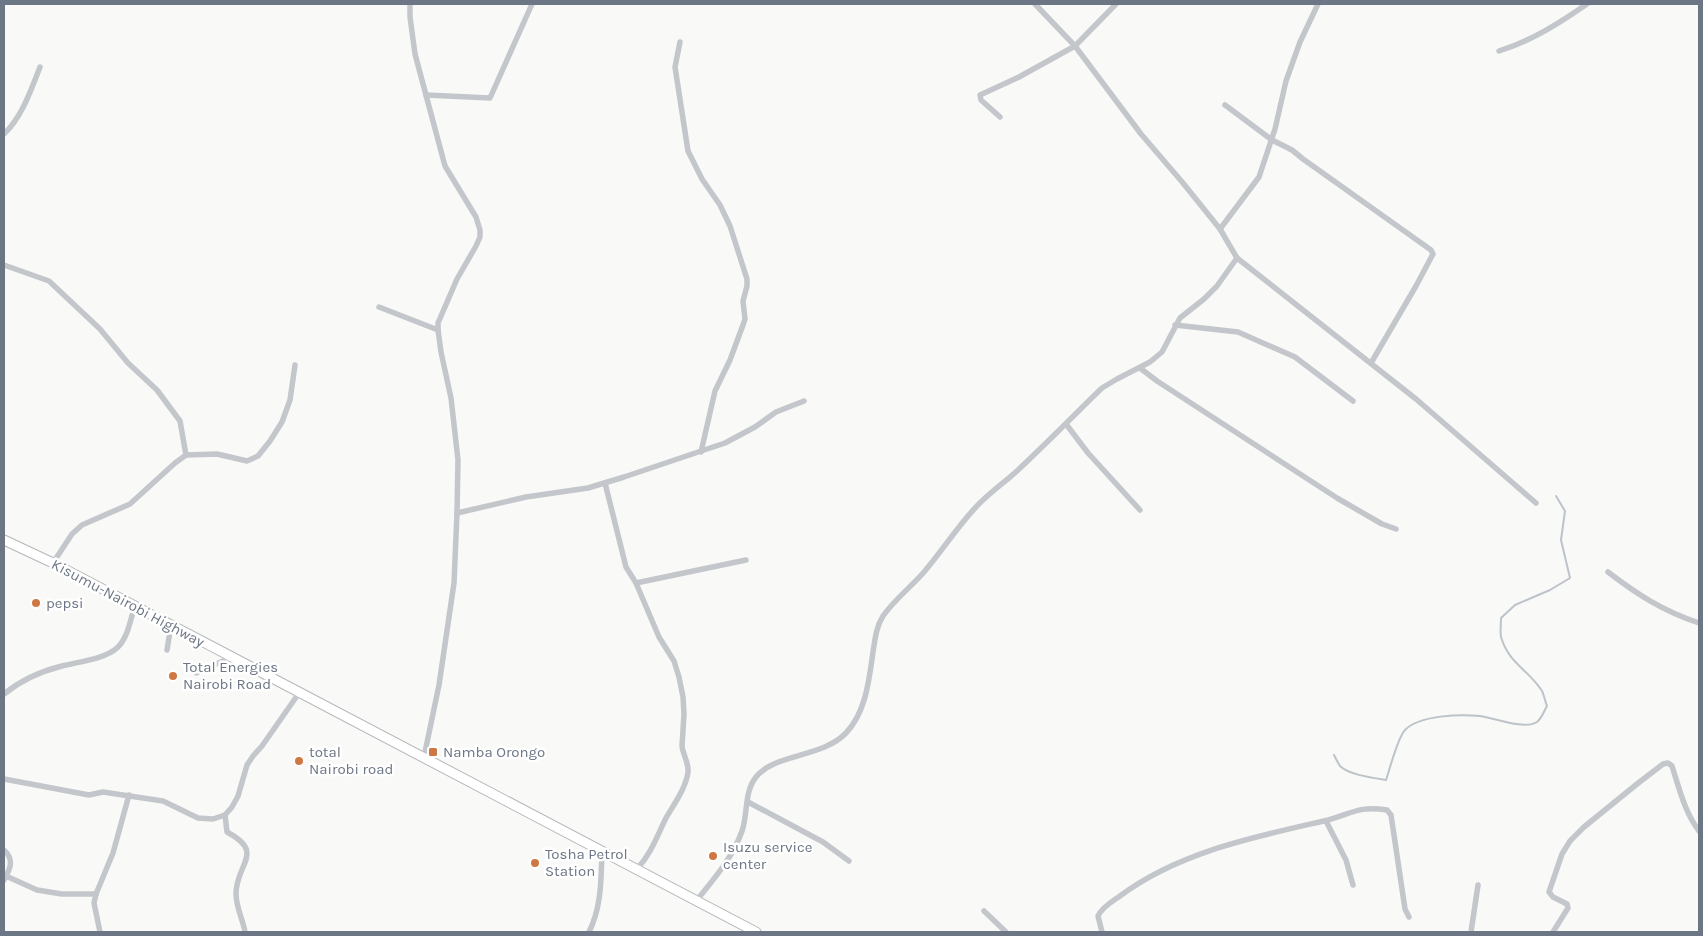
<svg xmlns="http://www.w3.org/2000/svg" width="1703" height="936" font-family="Karla,sans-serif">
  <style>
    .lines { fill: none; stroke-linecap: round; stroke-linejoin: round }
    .stream { stroke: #bcc3c9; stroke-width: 2 }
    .trunk-casing { stroke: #b5b7bb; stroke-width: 11 }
    .minor { stroke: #c3c6ca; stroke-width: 5.5 }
    .trunk { stroke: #fff; stroke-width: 9 }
    .poi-dot { fill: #cf7742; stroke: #fff; stroke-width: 2 }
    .labels { text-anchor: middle; stroke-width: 5; stroke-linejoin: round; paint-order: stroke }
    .poi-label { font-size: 15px; fill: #6c7685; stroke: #fff; text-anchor: start }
    .street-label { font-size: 15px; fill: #6c7685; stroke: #fff }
  </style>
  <rect width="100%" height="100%" fill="#f9f9f8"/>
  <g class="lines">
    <path class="stream" d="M 1334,755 C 1336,759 1338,763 1340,766 C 1349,775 1374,778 1386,780 C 1390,768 1398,737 1405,730 C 1419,715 1461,714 1480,716 C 1495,718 1524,730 1537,722 C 1542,718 1544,711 1547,706 C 1545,701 1544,695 1542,691 C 1529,670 1509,664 1501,637 C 1500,632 1501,624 1501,618 L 1515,605 L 1550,590 L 1570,578 L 1561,540 L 1565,511 L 1556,496"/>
    <g class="trunk-casing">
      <polyline id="trunk" points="4,540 53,563 756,932"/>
    </g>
    <g class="minor">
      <polyline points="410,4 410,17 415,54 445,166 476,217 480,230 480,237 476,246 457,279 438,323 438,330 441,352 451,398 458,460 457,513 454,583 439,685 424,757"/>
      <polyline points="1035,4 1075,46 1141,134 1183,183 1220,229 1237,258 1416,399 1536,503"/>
      <polyline points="680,42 675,67 688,151 702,179 720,205 730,226 747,279 747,286 743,301 745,319 743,325 730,360 715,391 701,452"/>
      <path d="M 1499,51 C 1533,40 1558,24 1587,4"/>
      <polyline points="426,95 490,98 532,4"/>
      <polyline points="1225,105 1272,140 1292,150 1303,159 1431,250 1433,254 1416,286 1371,363"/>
      <polyline points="1000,117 981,100 980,95 1019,77 1075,46 1116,4"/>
      <path d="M 4,134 C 22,117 31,90 40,67"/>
      <polyline points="1220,229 1259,177 1275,129 1286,81 1300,42 1318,4"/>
      <polyline points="4,265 49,281 100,329 128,363 157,390 180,421 186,455"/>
      <polyline points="379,307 438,330"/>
      <polyline points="1175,325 1238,332 1295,357 1353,401"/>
      <polyline points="1140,368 1157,381 1337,498 1382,524 1396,529"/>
      <polyline points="1066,424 1088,453 1140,510"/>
      <path d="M 605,483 L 626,567 L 636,583 L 659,637 L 674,661 L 679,677 L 683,697 L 684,714 L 682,746 C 683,755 689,763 688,772 C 686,788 674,804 666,818 C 657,836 651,854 637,869"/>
      <polyline points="457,513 526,497 588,488 624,477 725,443 755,427 776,412 804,401"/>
      <polyline points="53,563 72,534 82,525 130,504 175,463 186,455 217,454 247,461 258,456 270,441 282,422 290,400 295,365"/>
      <path d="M 1608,572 C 1638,595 1663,611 1699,623"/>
      <polyline points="636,583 746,560"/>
      <polyline points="167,650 171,625"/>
      <polyline points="196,673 232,657"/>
      <path d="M 4,694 C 20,681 42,671 62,666 C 77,662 105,659 117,648 C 128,638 130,620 135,606"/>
      <polyline points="4,779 89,795 103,792 163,801 198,818 213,819 225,815 232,807 238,796 247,765 253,756 262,746 299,693"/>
      <polyline points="748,802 823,842 849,861"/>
      <path d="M 225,815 L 227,832 C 266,853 236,863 236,894 C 236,907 243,920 245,932"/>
      <polyline points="1326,821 1346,860 1353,885"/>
      <path d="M 4,850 C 15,860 10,869 4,880"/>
      <polyline points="6,876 37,890 62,894 96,894"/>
      <path d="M 697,900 C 714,879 733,857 742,831 C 748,814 744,792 756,777 C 775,753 822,758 846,733 C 866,712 869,680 873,652 C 875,640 876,627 883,616 C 894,600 911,587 924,572 C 942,551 957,527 976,507 C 989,493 1004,483 1018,470 C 1047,443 1074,415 1102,388 L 1117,379 L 1150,362 L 1162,352 L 1180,318 L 1204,299 L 1217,286 L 1237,258"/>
      <polyline points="984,911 1006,932"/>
      <polyline points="100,932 94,903 96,894 113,853 129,795"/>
      <path d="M 589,932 C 602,906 601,878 602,850"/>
      <path d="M 1102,932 L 1098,916 C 1102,907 1113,901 1120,896 C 1179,852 1254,837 1324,821 C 1350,815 1357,805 1387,810 L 1391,815 L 1405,909 L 1409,917"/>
      <polyline points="1471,932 1478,885"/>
      <path d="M 1553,932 L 1568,908 L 1567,904 L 1553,897 L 1549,892 L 1562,854 L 1570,841 L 1584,827 L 1637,784 L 1663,764 L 1668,763 L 1672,766 C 1679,788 1685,813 1699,831"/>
    </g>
    <use href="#trunk" class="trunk"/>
  </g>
  <g class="poi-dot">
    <circle cx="36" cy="603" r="5"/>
    <circle cx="173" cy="676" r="5"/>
    <rect x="428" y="747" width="10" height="10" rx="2.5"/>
    <circle cx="299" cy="761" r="5"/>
    <circle cx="713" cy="856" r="5"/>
    <circle cx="535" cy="863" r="5"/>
  </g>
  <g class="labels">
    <g class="poi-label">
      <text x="46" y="608">pepsi</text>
      <text x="183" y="672">Total Energies<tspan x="183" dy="17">Nairobi Road</tspan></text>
      <text x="309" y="757">total<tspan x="309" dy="17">Nairobi road</tspan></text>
      <text x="443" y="757">Namba Orongo</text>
      <text x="723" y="852">Isuzu service<tspan x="723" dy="17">center</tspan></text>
      <text x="545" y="859">Tosha Petrol<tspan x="545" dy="17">Station</tspan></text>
    </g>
    <g class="street-label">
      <text transform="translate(128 603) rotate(28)" y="5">Kisumu-Nairobi Highway</text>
    </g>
  </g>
  <rect width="1703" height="936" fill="none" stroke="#6c7685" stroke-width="10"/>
</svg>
